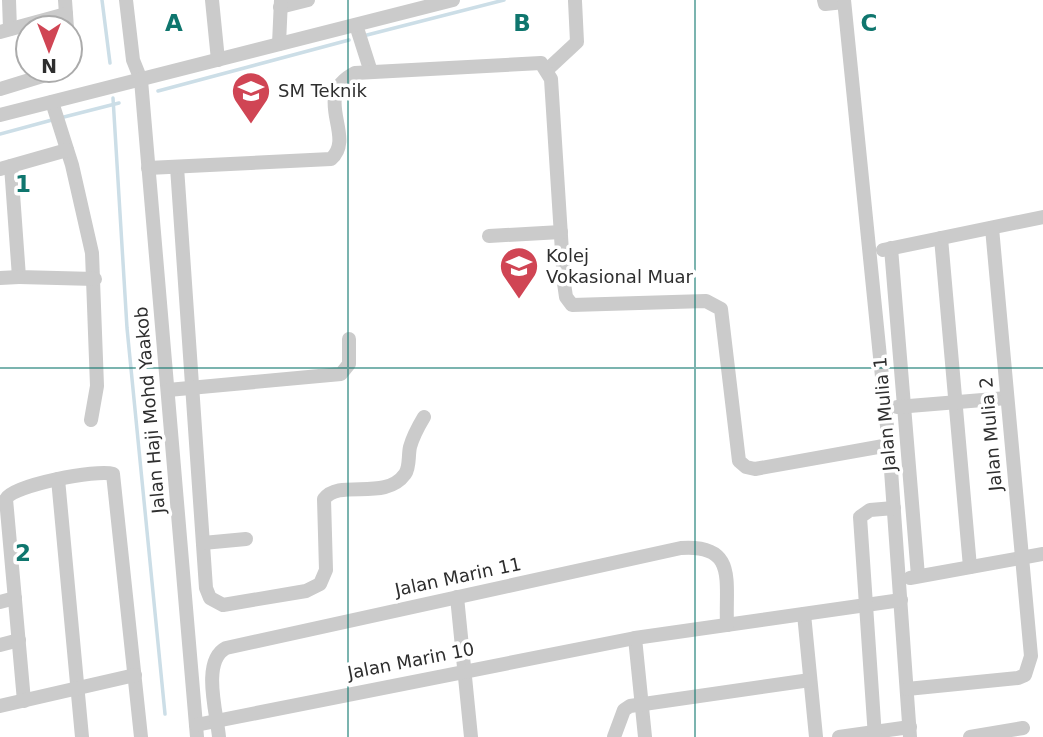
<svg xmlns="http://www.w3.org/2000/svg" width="1043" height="737" font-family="'DejaVu Sans',sans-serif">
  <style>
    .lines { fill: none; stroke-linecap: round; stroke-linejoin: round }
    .stream { stroke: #ccdee7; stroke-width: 3.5 }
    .minor { stroke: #cbcbcb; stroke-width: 14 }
    .grid { fill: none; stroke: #0f766e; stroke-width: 2; stroke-opacity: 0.55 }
    .labels { text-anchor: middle; stroke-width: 7; stroke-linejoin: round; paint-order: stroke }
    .poi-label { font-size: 18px; fill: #2e2e2e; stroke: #fff; text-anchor: start }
    .street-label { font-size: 18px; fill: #2e2e2e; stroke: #fff }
    .grid-label { font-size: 23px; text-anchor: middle; font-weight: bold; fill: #0f766e; stroke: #fff; stroke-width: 7; stroke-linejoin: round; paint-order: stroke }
  </style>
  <rect width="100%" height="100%" fill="#fff"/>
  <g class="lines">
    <g class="stream">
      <polyline points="102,0 110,63"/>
      <polyline points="367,35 504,0"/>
      <polyline points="158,91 349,40"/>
      <polyline points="113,98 127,328 165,714"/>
      <polyline points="60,118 119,103"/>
      <polyline points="0,134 52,120"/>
    </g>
    <g class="minor">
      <polyline points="9,0 10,29"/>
      <polyline points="65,0 67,28"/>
      <polyline points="126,0 133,60 141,80 197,737"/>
      <polyline points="212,0 218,60"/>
      <polyline points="824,0 825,4 844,2"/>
      <polyline points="844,0 890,456 910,737"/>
      <polyline points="280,7 308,0"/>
      <polyline points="356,25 371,72"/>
      <polyline points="0,32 66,14"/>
      <polyline points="279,44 281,0"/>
      <polyline points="548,69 577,42 575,1"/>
      <polyline points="0,89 62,70"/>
      <polyline points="52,102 72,165 92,253 97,386 91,420"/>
      <polyline points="0,115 453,0"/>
      <polyline points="11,166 19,277 95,279"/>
      <path d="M 177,167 L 206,588 L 210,598 L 223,605 L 306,591 L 320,584 L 326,570 L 324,499 C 340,478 385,502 405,474 C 410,467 408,456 410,447 C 413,436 418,427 424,417"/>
      <path d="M 148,168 L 331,159 C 357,136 310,96 355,73 L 541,63 L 551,79 L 564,283 L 566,297 L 572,305 L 706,301 L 721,309 L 739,461 L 746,467 L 755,469 L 889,445"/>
      <polyline points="0,169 67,150"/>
      <polyline points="489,236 561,232"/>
      <polyline points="941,238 970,567"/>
      <polyline points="891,248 918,576"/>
      <polyline points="883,250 1043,217"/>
      <polyline points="0,278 19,277"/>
      <polyline points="168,390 341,374 349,364 349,339"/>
      <polyline points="897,407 1007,398"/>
      <polyline points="58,479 82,737"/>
      <polyline points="203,543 246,539"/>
      <polyline points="910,578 1043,554"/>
      <polyline points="457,597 471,737"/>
      <polyline points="0,602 15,598"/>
      <polyline points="804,614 816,737"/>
      <polyline points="635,638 645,737"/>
      <polyline points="0,645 19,640"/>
      <polyline points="907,689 1018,678 1025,675 1031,656 992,228"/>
      <path d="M 24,701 L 6,499 C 13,485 97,469 113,474 L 141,737"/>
      <polyline points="0,706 135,675"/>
      <polyline points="196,725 635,638 901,600"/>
      <path d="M 219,737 C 217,714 201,661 226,648 L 681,548 C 738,544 725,582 727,625"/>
      <polyline points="614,737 624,710 630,706 810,680"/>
      <polyline points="839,737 910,727"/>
      <polyline points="875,737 860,517 870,510 894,508"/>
      <polyline points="970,737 1023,728"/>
    </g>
  </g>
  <path class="grid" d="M 348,0 L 348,737M 695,0 L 695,737M 0,368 L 1043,368"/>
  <defs>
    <g id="school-pin" transform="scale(2.0125)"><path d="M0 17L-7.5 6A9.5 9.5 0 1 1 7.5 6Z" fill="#d04554" stroke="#fff"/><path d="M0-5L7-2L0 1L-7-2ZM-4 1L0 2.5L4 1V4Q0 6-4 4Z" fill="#fff"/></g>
    <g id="university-pin" transform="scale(2.0125)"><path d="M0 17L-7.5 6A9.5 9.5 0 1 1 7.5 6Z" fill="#d04554" stroke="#fff"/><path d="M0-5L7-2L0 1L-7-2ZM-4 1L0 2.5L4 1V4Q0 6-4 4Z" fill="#fff"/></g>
  </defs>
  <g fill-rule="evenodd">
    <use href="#school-pin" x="251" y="91"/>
    <use href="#university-pin" x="519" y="266"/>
  </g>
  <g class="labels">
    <g class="poi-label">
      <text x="278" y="97">SM Teknik</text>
      <text x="546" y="262">Kolej<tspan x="546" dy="21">Vokasional Muar</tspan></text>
    </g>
    <g class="street-label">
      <text transform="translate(150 410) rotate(-95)" y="6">Jalan Haji Mohd Yaakob</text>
      <text transform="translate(885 414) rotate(-95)" y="6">Jalan Mulia 1</text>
      <text transform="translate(991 434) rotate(-95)" y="6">Jalan Mulia 2</text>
      <text transform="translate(458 577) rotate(-12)" y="6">Jalan Marin 11</text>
      <text transform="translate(411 661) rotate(-11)" y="6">Jalan Marin 10</text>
    </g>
  </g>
  <g class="grid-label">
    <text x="174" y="31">A</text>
    <text x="522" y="31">B</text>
    <text x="869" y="31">C</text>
    <text x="23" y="192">1</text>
    <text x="23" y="561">2</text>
  </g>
  <g transform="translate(49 49) rotate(180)"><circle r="33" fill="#ffffff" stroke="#ababab" stroke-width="2"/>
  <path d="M0-5L12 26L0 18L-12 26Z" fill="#d04554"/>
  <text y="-10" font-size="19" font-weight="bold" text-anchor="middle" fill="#2e2e2e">N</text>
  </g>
</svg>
